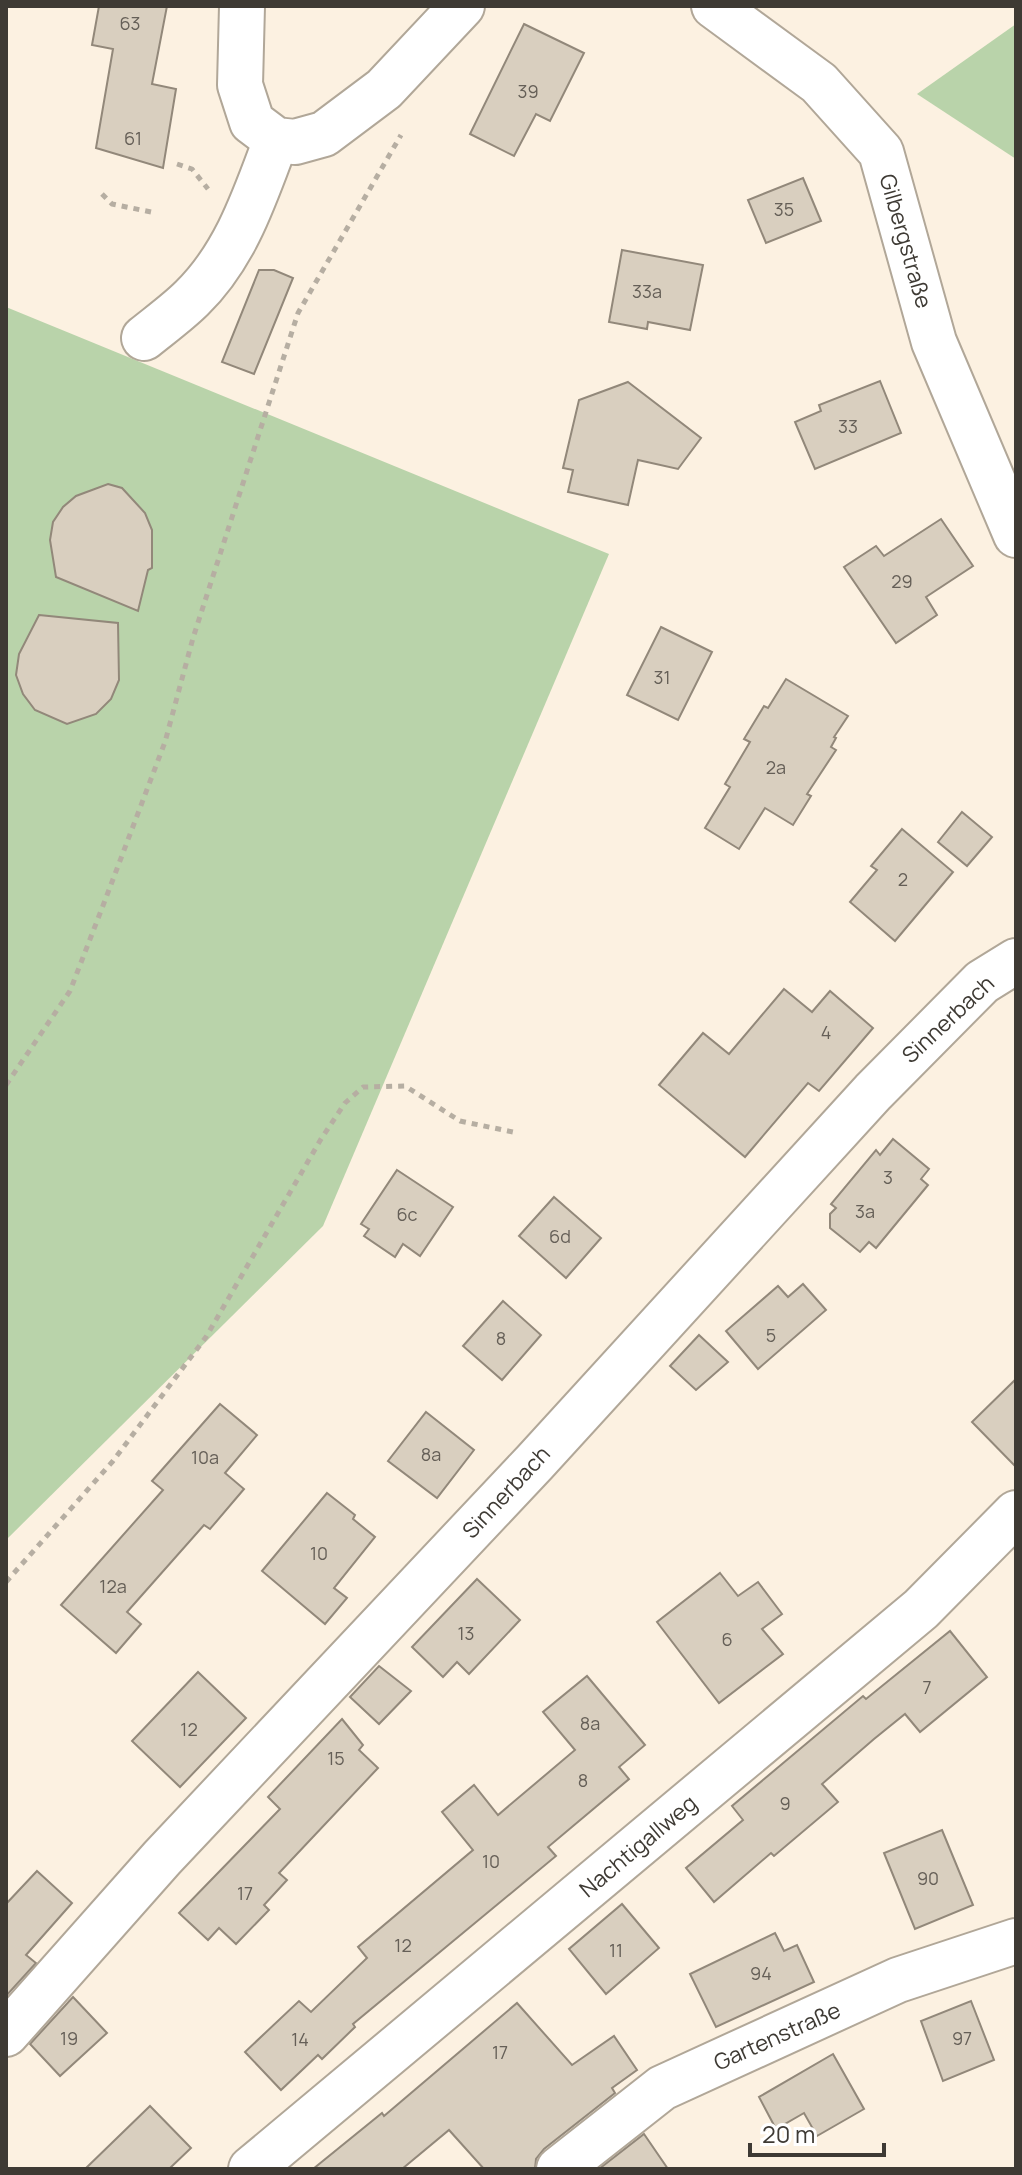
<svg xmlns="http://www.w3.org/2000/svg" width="1022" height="2175" font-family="Manrope,sans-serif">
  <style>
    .green { fill: #b9d3aa }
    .building { fill: #d9cfbf; stroke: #92887a; stroke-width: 2 }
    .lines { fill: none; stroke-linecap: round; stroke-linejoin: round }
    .minor-casing { stroke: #b1a798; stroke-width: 48 }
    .path { stroke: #b6aea2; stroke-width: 5; stroke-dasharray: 6 6; stroke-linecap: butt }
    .minor { stroke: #fff; stroke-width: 44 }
    .labels { text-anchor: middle; stroke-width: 7; stroke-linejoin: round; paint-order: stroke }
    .number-label { font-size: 18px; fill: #655f57 }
    .street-label { font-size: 22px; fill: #3e3a34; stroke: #fff }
  </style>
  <rect width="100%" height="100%" fill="#fcf1e1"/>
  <g class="green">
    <polygon points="1016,24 1016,159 917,94"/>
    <polygon points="6,307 609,554 323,1226 6,1540"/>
  </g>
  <g class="building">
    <polygon points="99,6 167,6 152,84 176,89 163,168 96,148 113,49 92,45"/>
    <polygon points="524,24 584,53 550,121 536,114 514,156 470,134"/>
    <polygon points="803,178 821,221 766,243 748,200"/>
    <polygon points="622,250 703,265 690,330 648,322 647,329 609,322"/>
    <polygon points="259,270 274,270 293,278 254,374 222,362"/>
    <polygon points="880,381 901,433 815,469 795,422 821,411 819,405"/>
    <polygon points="628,382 701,438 678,469 638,460 628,505 568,492 573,470 563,468 579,400"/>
    <polygon points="108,484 122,488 145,513 152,530 152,568 148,570 138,611 56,577 50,540 53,522 63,507 76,496"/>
    <polygon points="941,519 973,566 926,597 937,615 896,643 844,567 876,546 884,556"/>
    <polygon points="39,615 118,623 119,680 111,699 96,714 67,724 35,710 23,694 16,675 19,654"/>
    <polygon points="661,627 712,652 678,720 627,695"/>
    <polygon points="786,679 848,716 834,737 836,738 831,747 836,750 807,794 811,796 793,825 765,808 739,849 705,828 730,787 725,784 750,742 744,739 764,706 768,708"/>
    <polygon points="962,812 992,837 967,866 938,842"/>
    <polygon points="902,829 953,872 895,941 850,902 877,870 871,866"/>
    <polygon points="784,989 812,1012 830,991 873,1028 819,1091 808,1083 745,1157 659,1085 703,1033 729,1054"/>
    <polygon points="893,1139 929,1169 921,1179 928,1185 876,1248 869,1242 860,1252 830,1228 830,1214 836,1208 831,1204 876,1150 880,1155"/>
    <polygon points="397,1170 453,1207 420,1256 403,1244 395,1257 364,1236 369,1229 361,1224"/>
    <polygon points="554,1197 601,1238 566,1278 519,1236"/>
    <polygon points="803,1284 826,1310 758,1369 726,1331 778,1286 788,1297"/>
    <polygon points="503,1301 541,1335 502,1380 463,1346"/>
    <polygon points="699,1335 728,1362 696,1390 670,1366"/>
    <polygon points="1016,1379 1016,1467 972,1422"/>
    <polygon points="220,1404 257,1435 225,1473 244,1489 210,1529 204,1525 127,1612 141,1624 116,1653 61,1605 163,1490 152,1481"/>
    <polygon points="426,1412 474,1450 437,1498 388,1461"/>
    <polygon points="327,1493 355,1515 353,1519 375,1537 334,1588 347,1598 325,1624 262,1571"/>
    <polygon points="720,1573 738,1596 758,1582 782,1614 762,1629 783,1654 719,1703 657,1622"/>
    <polygon points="477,1579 520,1620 469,1674 457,1662 443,1677 412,1647"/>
    <polygon points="950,1631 987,1677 920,1732 905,1714 874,1739 822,1784 838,1802 774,1856 771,1853 714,1902 686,1868 743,1820 732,1806 863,1696 866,1699"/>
    <polygon points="379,1666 411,1691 379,1724 350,1697"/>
    <polygon points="198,1672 246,1718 180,1787 132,1741"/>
    <polygon points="587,1676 645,1745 619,1767 629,1779 548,1847 556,1856 353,2024 355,2027 322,2059 318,2055 281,2090 245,2052 299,2001 311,2012 367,1958 358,1947 473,1850 442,1812 474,1785 498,1815 575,1750 543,1712"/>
    <polygon points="342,1719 363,1745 359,1750 378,1768 279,1873 287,1880 264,1905 269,1910 236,1944 219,1928 208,1940 179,1913 280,1809 268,1797"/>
    <polygon points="942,1830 973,1905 915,1929 884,1853"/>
    <polygon points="37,1871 72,1903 26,1955 36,1963 6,1996 6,1904"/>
    <polygon points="622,1904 659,1948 606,1994 569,1949"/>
    <polygon points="775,1933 784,1951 797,1945 814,1982 716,2027 690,1974"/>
    <polygon points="73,1997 107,2033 60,2076 30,2044"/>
    <polygon points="971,2001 994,2060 943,2081 921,2021"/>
    <polygon points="517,2003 572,2065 614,2036 637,2070 612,2088 615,2093 544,2149 536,2159 535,2169 484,2169 449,2130 402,2169 313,2169 382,2113 384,2116"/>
    <polygon points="833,2054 864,2109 817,2136 804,2113 776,2129 759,2097"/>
    <polygon points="150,2106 191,2148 169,2169 85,2169"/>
    <polygon points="644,2134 668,2169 599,2169"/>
  </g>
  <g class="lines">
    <g class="minor-casing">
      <g id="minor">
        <polyline points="242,6 240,85 252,122 276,140 295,142 324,134 384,89 462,6"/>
        <polyline points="714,6 819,83 881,152 934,342 1016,535"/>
        <path d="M 144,338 C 160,325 178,312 192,298 C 236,255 255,196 276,140"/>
        <polyline points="6,2034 162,1858 535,1462 873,1092 982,982 1016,961"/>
        <polyline points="251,2169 921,1609 1016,1513"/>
        <polyline points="559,2169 662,2088 898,1980 1016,1941"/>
      </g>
    </g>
    <g class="path">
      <polyline points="177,164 192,169 208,189"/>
      <polyline points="102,194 112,204 151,212"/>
      <polyline points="6,1085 70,991 104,903 165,742 193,638 298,313 401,135"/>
      <polyline points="6,1582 113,1461 206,1337 321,1139 345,1103 363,1087 405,1086 460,1121 513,1132"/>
    </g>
    <use href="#minor" class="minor"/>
  </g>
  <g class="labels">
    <g class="number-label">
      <text x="130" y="30">63</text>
      <text x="528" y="98">39</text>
      <text x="133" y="145">61</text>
      <text x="784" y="216">35</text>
      <text x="647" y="298">33a</text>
      <text x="848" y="433">33</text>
      <text x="902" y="588">29</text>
      <text x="662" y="684">31</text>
      <text x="776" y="774">2a</text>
      <text x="903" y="886">2</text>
      <text x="826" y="1039">4</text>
      <text x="888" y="1184">3</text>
      <text x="865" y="1218">3a</text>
      <text x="407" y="1221">6c</text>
      <text x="560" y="1243">6d</text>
      <text x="771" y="1342">5</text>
      <text x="501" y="1345">8</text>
      <text x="431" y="1461">8a</text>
      <text x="205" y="1464">10a</text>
      <text x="319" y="1560">10</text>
      <text x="113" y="1593">12a</text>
      <text x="466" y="1640">13</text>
      <text x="727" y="1646">6</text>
      <text x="927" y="1694">7</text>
      <text x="590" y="1730">8a</text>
      <text x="189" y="1736">12</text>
      <text x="336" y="1765">15</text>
      <text x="583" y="1787">8</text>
      <text x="785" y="1810">9</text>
      <text x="491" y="1868">10</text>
      <text x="928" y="1885">90</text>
      <text x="245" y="1900">17</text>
      <text x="403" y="1952">12</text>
      <text x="616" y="1957">11</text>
      <text x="761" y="1980">94</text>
      <text x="69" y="2045">19</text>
      <text x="962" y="2045">97</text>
      <text x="300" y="2046">14</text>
      <text x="500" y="2059">17</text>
    </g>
    <g class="street-label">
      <text transform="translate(906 241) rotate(74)" y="8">Gilbergstraße</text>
      <text transform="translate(948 1019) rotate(-43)" y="8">Sinnerbach</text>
      <text transform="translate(506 1492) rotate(-47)" y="8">Sinnerbach</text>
      <text transform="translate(638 1846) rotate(-40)" y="8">Nachtigallweg</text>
      <text transform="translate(777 2036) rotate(-24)" y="8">Gartenstraße</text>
    </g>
  </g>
  <rect width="1022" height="2175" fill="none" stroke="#3e3a34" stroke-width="16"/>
  <path d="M750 2143v12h134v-12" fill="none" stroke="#3e3a34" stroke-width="4"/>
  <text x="762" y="2143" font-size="24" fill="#3e3a34" stroke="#ffffff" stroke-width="6" paint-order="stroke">20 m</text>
</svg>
